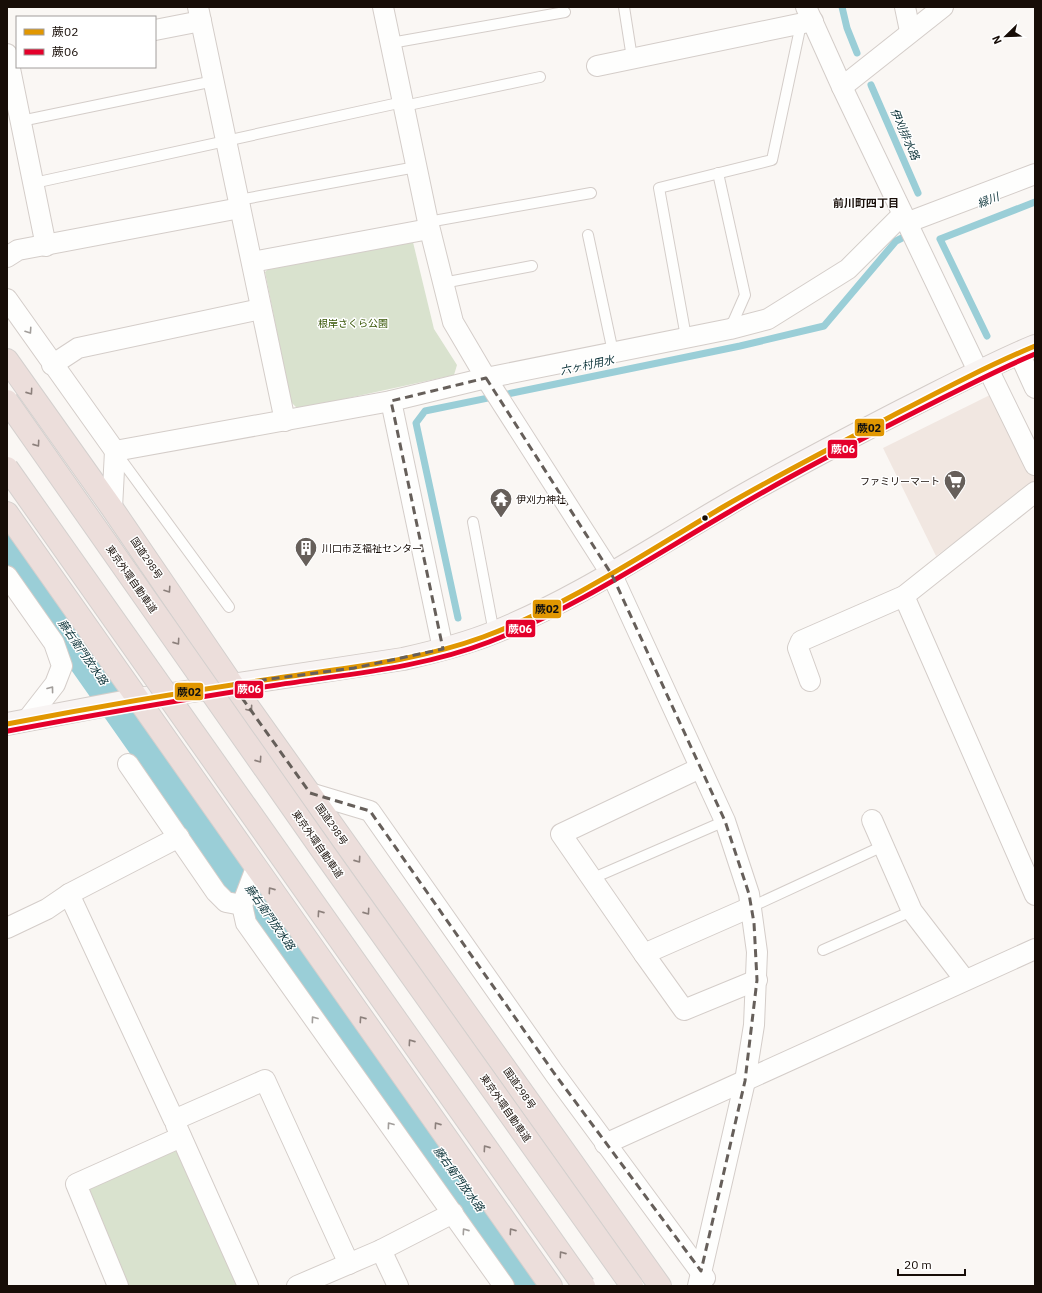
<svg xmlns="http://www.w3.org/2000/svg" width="1042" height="1293" font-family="'IBM Plex Sans','Noto Sans JP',sans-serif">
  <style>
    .built { fill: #f1e7e1 }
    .green { fill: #d9e2ce }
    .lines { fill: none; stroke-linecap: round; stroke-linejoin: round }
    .stream { stroke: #9aced7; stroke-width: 7 }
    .river { stroke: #9aced7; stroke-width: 40 }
    .lane-casing { stroke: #d4cdc9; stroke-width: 12 }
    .street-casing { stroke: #d4cdc9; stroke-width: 22 }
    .secondary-casing { stroke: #d4cdc9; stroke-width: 24 }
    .highway-casing { stroke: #d4d0ce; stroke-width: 24 }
    .lane { stroke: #fefefd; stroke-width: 10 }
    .street { stroke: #fefefd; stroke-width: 20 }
    .secondary { stroke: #f8f4f3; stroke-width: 22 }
    .highway { stroke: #ecdedb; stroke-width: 22 }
    .highway-bridge-casing { stroke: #d4d0ce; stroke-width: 24; stroke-linecap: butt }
    .highway-bridge { stroke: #ecdedb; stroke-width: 22 }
    .bus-1-casing { stroke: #fff; stroke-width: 8 }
    .bus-2-casing { stroke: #fff; stroke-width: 8 }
    .bus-1 { stroke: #e19701; stroke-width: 5 }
    .bus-2 { stroke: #e4002b; stroke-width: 5 }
    .oneway { stroke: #a29e9b }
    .oneway2 { stroke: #8c807c }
    .marked { fill: none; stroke: #665f5a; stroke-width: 3; stroke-dasharray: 8 5; stroke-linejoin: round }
    .bus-dot { fill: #170d07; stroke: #fff; stroke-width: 1.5 }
    .labels { text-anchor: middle; stroke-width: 3; stroke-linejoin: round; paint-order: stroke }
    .park-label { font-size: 10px; fill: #345302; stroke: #fff }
    .poi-label { font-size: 10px; fill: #170d07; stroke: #fff; text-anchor: start }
    .street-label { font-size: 10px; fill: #170d07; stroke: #fff }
    .water-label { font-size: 11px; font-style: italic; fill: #0a3137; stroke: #fff }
    .neighbourhood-label { font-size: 11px; font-weight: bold; fill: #170d07; stroke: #fff }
    .line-badge { stroke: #fff; stroke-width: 1.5 }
    .badge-label { font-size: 11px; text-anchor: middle; font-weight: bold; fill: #fff }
    .pale-badge-label { font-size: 11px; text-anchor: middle; font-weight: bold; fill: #111 }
  </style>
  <rect width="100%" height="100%" fill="#faf7f4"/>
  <polygon class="built" points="996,392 1035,477 1035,484 936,556 883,448"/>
  <g class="green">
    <polygon points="412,238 434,329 457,365 454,375 298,409 291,402 265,272 272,265"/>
    <polygon points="171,1149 178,1152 239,1286 128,1286 88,1193 90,1186"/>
  </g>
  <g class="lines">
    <g class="stream">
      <polyline points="842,7 847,28 857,53"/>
      <polyline points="871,85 918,193"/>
      <polyline points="987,336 940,239 1035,202"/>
      <polyline points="458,618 416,423 425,411 740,346 824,326 896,241 910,234"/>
    </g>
    <polyline class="river" points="7,544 280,932 536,1286"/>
    <g class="lane-casing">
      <g id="lane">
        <polyline points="624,7 632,58"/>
        <polyline points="391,43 565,12"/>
        <polyline points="404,106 540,77"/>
        <polyline points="21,121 214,81"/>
        <polyline points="718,173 745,295 730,329"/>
        <polyline points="34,183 403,102"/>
        <polyline points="239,200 416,167"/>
        <polyline points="428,222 591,193"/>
        <polyline points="588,235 613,352"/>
        <polyline points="443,283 532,266"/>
        <polyline points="686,337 659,188 772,160 801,24"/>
        <polyline points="117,454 229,607"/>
        <polyline points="473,522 494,633"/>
        <polyline points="591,879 725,821"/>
        <polyline points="751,907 883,846"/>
        <polyline points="823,950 912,911"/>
      </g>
    </g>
    <g class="street-casing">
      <g id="street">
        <polyline points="198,7 285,421"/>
        <polyline points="383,7 428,222 453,322 486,378 612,575 725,821 749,894 757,952 754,1025 745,1081 698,1286"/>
        <polyline points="806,7 842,87 978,371"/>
        <polyline points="905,7 910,31"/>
        <polyline points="155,30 201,21"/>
        <polyline points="7,54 46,246"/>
        <polyline points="597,66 813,21"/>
        <polyline points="842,87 943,7"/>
        <polyline points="906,223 1035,174"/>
        <polyline points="7,257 18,250 240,208"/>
        <polyline points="252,262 429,229"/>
        <polyline points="7,299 115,451"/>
        <polyline points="1019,353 1035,388"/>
        <polyline points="52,365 78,348 261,309"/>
        <polyline points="987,367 1035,465"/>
        <polyline points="391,401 443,649"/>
        <polyline points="112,508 115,451 391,401 486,378 730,329 768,319 848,269 902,215"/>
        <polyline points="7,576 54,643 62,666 55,684 27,720"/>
        <polyline points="904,596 1035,895"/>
        <polyline points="810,681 798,648 801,641 904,596 1035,492"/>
        <polyline points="128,764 216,892 226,902 242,905"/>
        <polyline points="700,768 561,834 644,954 751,907"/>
        <polyline points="310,793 370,811 554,1073 705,1278"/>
        <polyline points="872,820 912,911 965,980"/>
        <polyline points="256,868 242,905 246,923 504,1286"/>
        <polyline points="69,894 174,1120 265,1080 349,1264"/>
        <polyline points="7,928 47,909 69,894 179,837"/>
        <polyline points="644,954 684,1010 757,980"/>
        <polyline points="176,1125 248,1286"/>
        <polyline points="605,1144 1035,949"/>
        <polyline points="381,1250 398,1286"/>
        <polyline points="118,1286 76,1184 181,1137"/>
        <polyline points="297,1286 381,1250 453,1213"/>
      </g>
    </g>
    <g class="secondary-casing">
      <path id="secondary" d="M 7,724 L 139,699 L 403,659 C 434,652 466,644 495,632 C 577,599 649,550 725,506 C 783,472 841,442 901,411 C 945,389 989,365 1035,346"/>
    </g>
    <g class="highway-casing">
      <g id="highway">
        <polyline points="7,360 112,508 232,684 660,1286"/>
        <polyline points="7,513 551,1286"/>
      </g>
    </g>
    <use href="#lane" class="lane"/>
    <use href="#street" class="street"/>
    <use href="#secondary" class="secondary"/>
    <use href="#highway" class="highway"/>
    <g class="highway-bridge-casing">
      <g id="highway-bridge">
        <polyline points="7,401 324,853 632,1286"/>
        <polyline points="7,468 584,1286"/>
      </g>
    </g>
    <use href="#highway-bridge" class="highway-bridge"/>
    <g class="bus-1-casing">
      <path id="bus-1" d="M 7,724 C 95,707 182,692 271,679 C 342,668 415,662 483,637 C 569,605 645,553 723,507 C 778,475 834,446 890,417 C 938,392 985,367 1035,346"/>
    </g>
    <g class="bus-2-casing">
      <path id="bus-2" d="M 8,731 C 98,714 187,699 277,685 C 348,674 422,668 489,642 C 574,609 650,558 729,512 C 789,476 852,444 915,412 C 955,392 994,371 1035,354"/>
    </g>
    <use href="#bus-1" class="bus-1"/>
    <use href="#bus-2" class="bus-2"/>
  </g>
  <defs><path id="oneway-chevron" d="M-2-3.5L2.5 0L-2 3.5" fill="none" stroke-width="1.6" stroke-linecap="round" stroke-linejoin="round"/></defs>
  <g class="oneway">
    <use href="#oneway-chevron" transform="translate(29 331) rotate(56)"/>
    <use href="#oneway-chevron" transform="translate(51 689) rotate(-53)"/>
    <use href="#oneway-chevron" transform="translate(314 1019) rotate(-126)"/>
    <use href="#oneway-chevron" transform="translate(390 1125) rotate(-126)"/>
    <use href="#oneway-chevron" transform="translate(465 1231) rotate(-125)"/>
  </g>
  <g class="oneway2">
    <use href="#oneway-chevron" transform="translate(30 392) rotate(55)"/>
    <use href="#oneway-chevron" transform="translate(37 444) rotate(55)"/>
    <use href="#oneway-chevron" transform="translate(168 590) rotate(56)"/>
    <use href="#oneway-chevron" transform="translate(177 642) rotate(55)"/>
    <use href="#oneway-chevron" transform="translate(250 709) rotate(54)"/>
    <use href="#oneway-chevron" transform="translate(259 760) rotate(55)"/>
    <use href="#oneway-chevron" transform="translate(358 860) rotate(55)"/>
    <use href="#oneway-chevron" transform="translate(271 890) rotate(-125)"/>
    <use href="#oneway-chevron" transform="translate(367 912) rotate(55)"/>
    <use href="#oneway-chevron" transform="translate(320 913) rotate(-125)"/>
    <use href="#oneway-chevron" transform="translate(362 1019) rotate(-125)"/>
    <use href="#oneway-chevron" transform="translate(411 1042) rotate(-125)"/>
    <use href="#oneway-chevron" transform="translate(437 1125) rotate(-125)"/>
    <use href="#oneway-chevron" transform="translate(486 1148) rotate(-125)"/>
    <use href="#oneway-chevron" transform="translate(512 1231) rotate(-125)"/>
    <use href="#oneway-chevron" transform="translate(562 1254) rotate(-125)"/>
  </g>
  <path class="marked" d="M 486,378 L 612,575 L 725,821 L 749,894 L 754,923 L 757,980 L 745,1081 L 701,1271 L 554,1073 L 370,811 L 310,793 L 232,684 L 354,668 L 443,649 L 391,401 Z"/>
  <defs>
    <g id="supermarket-pin" transform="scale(1.15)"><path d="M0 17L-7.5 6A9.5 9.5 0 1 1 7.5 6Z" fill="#665f5a" stroke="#fff"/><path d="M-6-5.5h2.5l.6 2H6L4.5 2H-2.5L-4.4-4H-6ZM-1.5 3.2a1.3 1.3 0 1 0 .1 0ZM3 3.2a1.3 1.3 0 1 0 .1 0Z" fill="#fff"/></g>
    <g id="temple-pin" transform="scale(1.15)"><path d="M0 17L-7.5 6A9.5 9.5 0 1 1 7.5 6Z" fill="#665f5a" stroke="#fff"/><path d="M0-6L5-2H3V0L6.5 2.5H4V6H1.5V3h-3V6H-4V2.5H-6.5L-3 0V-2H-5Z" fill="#fff"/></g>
    <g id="building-pin" transform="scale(1.15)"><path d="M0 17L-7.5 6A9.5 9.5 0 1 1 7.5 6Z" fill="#665f5a" stroke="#fff"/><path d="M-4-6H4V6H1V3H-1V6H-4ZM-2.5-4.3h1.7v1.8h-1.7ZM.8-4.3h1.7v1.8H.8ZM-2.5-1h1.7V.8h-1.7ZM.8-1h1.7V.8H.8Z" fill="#fff"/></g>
  </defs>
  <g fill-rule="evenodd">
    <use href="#supermarket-pin" x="955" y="481"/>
    <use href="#temple-pin" x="501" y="499"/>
    <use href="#building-pin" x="306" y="548"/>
  </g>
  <circle class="bus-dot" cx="705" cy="518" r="3.5"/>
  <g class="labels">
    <g class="park-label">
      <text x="353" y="327">根岸さくら公園</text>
    </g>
    <g class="poi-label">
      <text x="940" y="485" text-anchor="end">ファミリーマート</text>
      <text x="516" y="503">伊刈力神社</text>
      <text x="322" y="552">川口市芝福祉センター</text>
    </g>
    <g class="street-label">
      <text transform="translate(147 558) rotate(56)" y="4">国道298号</text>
      <text transform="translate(132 579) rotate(55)" y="4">東京外環自動車道</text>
      <text transform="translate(332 824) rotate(55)" y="4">国道298号</text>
      <text transform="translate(318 844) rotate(55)" y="4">東京外環自動車道</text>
      <text transform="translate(520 1088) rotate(55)" y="4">国道298号</text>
      <text transform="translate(506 1108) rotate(55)" y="4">東京外環自動車道</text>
    </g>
    <g class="water-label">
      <text transform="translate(905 134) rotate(66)" y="4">伊刈排水路</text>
      <text transform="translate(988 200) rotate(-21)" y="4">緑川</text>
      <text transform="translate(587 365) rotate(-12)" y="4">六ヶ村用水</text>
      <text transform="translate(83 652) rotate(55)" y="4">藤右衛門放水路</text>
      <text transform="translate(270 917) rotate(55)" y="4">藤右衛門放水路</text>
      <text transform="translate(459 1179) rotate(54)" y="4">藤右衛門放水路</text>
    </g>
    <g class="neighbourhood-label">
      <text x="866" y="207">前川町四丁目</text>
    </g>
  </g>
  <g class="line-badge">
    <rect x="854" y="418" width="31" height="19" rx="4" fill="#e19701"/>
    <rect x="827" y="439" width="31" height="20" rx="4" fill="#e4002b"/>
    <rect x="532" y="599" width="30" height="20" rx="4" fill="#e19701"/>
    <rect x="505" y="619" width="31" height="19" rx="4" fill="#e4002b"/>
    <rect x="234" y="680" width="30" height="19" rx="4" fill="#e4002b"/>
    <rect x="174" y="682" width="30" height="19" rx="4" fill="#e19701"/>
  </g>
  <g class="badge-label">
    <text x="843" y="453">蕨06</text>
    <text x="520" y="633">蕨06</text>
    <text x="249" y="693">蕨06</text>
  </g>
  <g class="pale-badge-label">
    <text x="869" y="432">蕨02</text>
    <text x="547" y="613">蕨02</text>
    <text x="189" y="696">蕨02</text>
  </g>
  <rect width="1042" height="1293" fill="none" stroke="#170d07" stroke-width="16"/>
  <rect x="16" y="16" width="140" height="52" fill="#ffffff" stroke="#a29e9c"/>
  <rect x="24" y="29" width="20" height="6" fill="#e19701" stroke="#a29e9c"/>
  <text x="52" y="36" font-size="12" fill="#170d07">蕨02</text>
  <rect x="24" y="49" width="20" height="6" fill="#e4002b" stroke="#a29e9c"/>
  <text x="52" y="56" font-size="12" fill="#170d07">蕨06</text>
  <g transform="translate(1006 36) rotate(247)" stroke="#ffffff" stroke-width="3" paint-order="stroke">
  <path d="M0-3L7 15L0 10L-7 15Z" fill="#170d07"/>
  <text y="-6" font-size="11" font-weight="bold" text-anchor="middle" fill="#170d07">N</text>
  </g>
  <path d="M898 1269v6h67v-6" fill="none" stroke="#170d07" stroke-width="2"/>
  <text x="904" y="1269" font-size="12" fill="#170d07" stroke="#ffffff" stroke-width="3" paint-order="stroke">20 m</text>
</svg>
